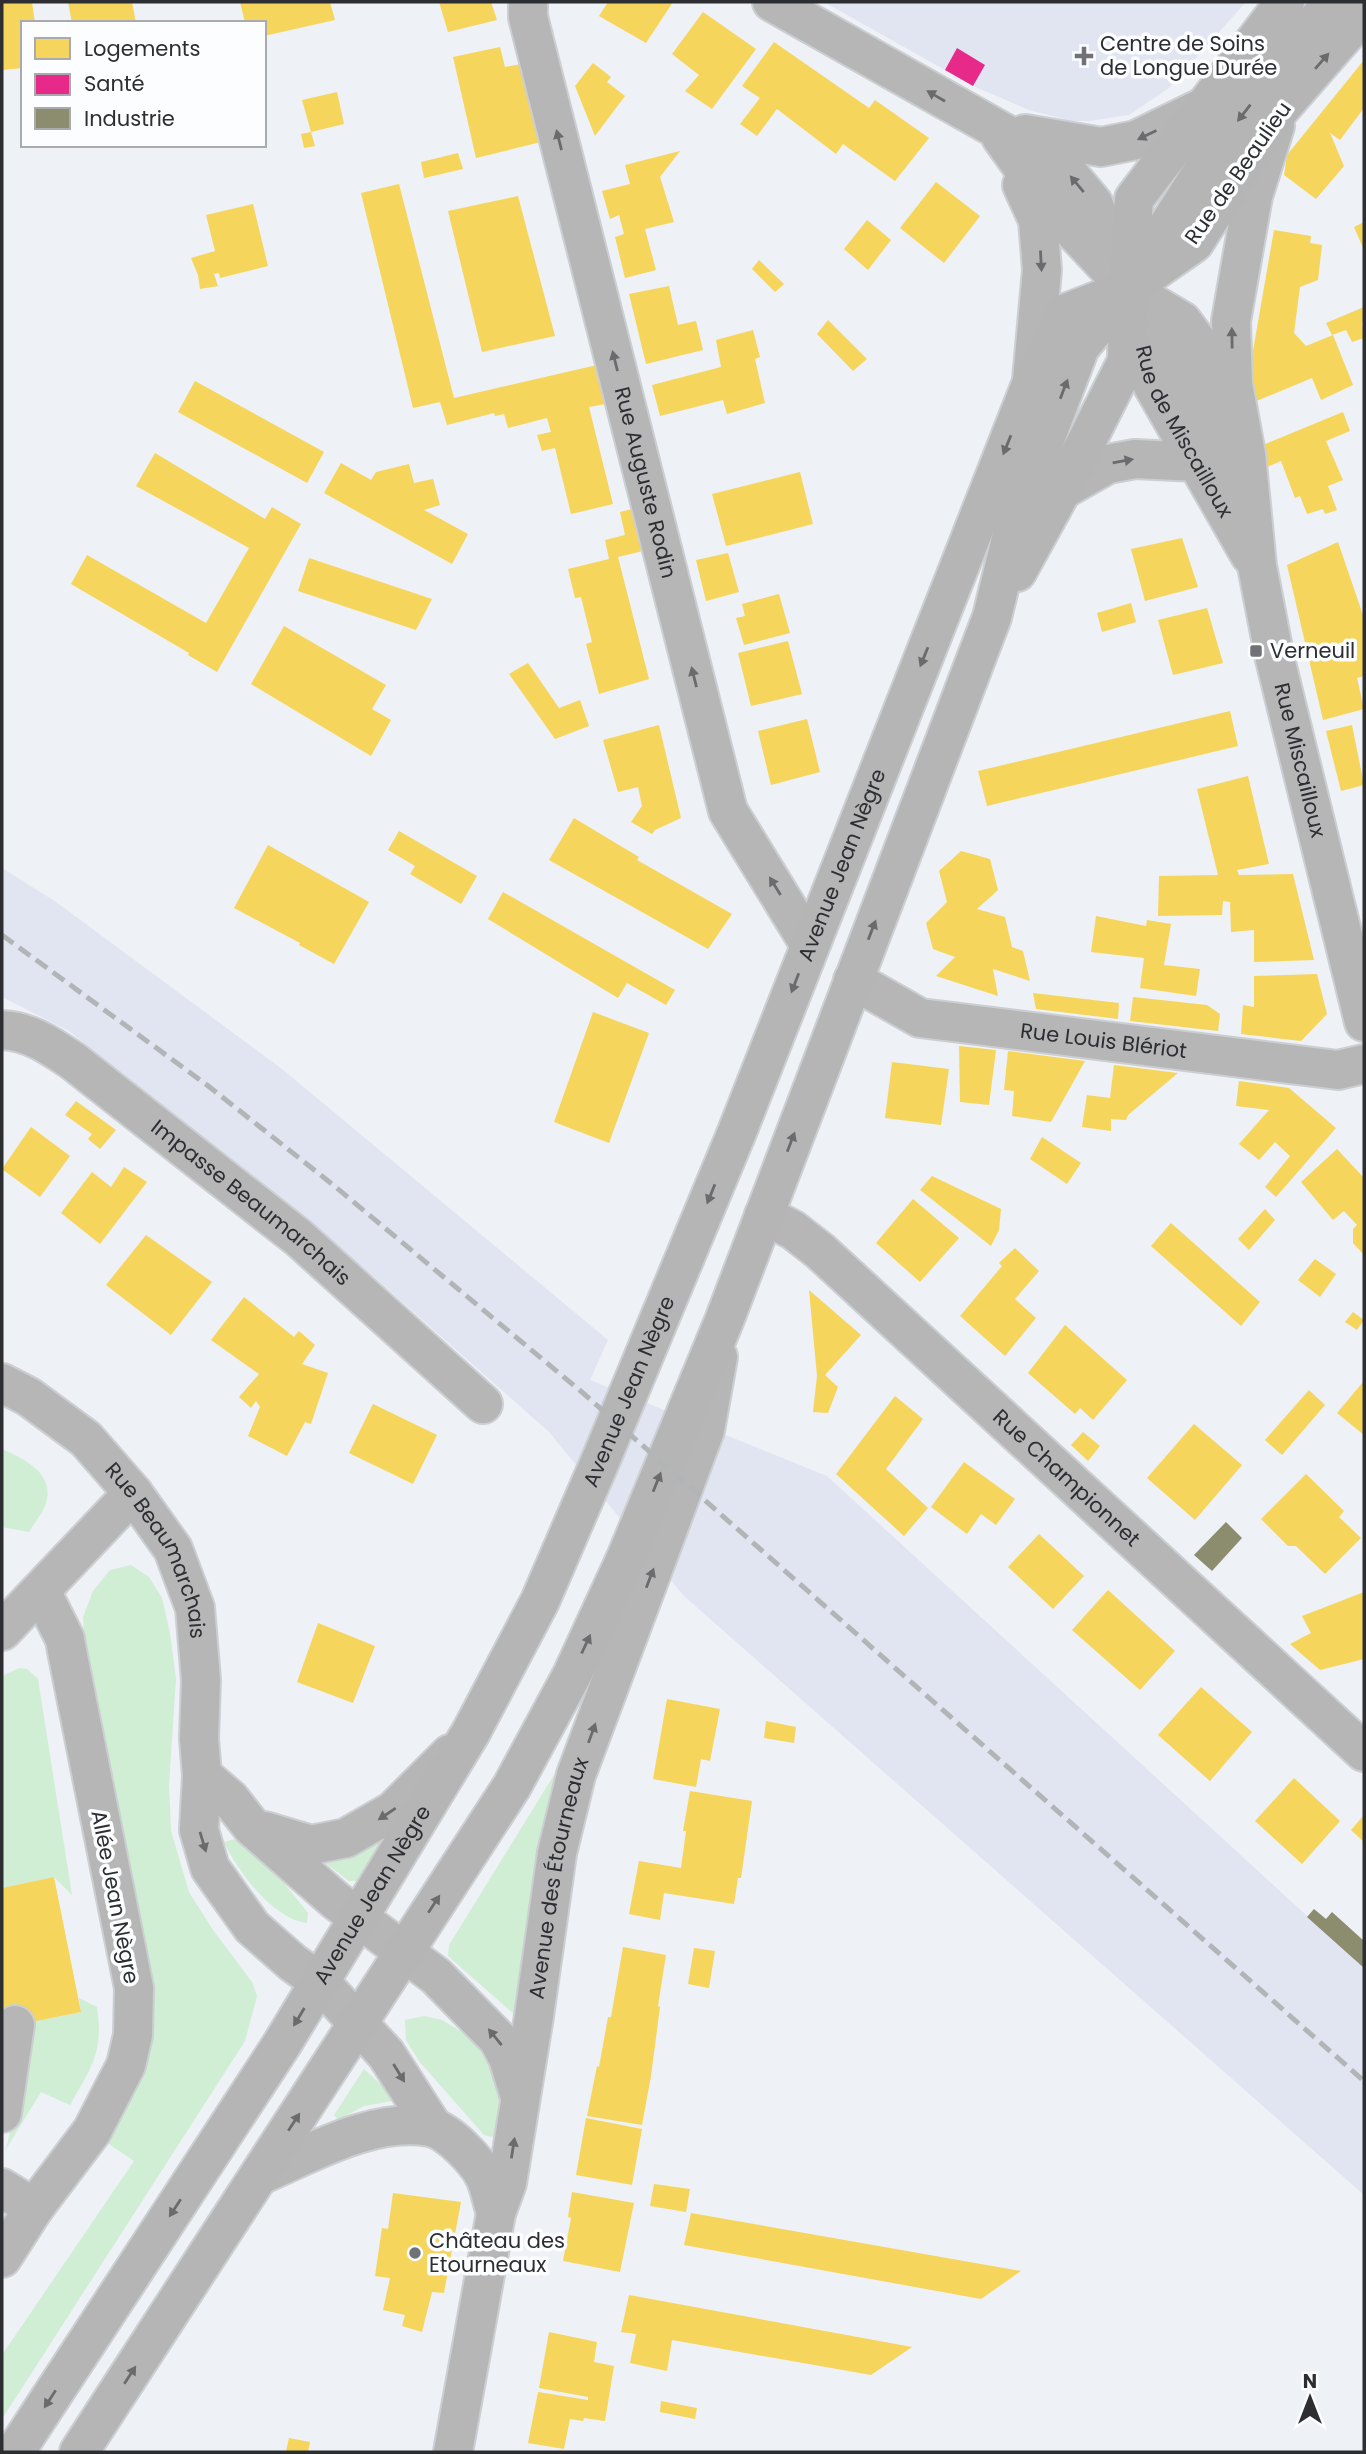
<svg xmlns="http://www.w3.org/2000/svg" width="1366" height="2454" font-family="Poppins,sans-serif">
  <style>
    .built { fill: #e0e5f1 }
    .green { fill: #cfeed4 }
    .homes { fill: #f6d55c }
    .health { fill: #e7298a }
    .industry { fill: #8c8c6e }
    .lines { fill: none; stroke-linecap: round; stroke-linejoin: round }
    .street-casing { stroke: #cccfd2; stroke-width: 42 }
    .secondary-casing { stroke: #cccfd2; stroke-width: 42 }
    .street { stroke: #b7b6b7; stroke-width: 38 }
    .secondary { stroke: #b6b5b6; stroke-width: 38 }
    .rail { stroke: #b2b5b6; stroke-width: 5; stroke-dasharray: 14 7; stroke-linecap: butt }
    .oneway { fill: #6a6b6d }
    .oneway2 { fill: #6b6b6e }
    .poi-dot { fill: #707277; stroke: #fcfdff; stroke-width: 2.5 }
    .labels { text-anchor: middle; stroke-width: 7; stroke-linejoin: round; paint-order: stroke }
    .poi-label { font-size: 21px; fill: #2c2e32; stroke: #fcfdff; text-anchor: start }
    .street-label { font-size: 21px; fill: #2c2e32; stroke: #fcfdff }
  </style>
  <rect width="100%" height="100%" fill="#eef1f6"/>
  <g class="built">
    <polygon points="824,2 1246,2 1169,88 1129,115 1089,121 1071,121 1029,110 973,86 985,65 957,49 945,70"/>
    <polygon points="2,868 56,902 282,1069 608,1340 590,1380 827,1476 1364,1968 1364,2195 684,1596 549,1432 364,1268 69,1031 2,997"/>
  </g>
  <g class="green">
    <path d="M 2,1449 C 24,1459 55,1473 46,1503 C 43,1513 34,1523 29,1532 L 2,1527 Z"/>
    <polygon points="131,1565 149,1577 162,1598 170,1633 176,1679 169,1785 171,1831 189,1892 213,1930 252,1982 257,1996 245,2041 2,2419 2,2355 134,2161 106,2142 150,2054 143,1952 86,1664 83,1617 93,1591 110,1570"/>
    <polygon points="19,1668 27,1669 38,1679 72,1895 54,1877 2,1888 2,1676"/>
    <polygon points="554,1775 565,1778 515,2015 448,1956 449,1945"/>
    <polygon points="401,1811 356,1881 349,1881 324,1862 328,1857"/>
    <path d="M 236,1839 L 284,1883 L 308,1913 L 307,1923 C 273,1919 238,1872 224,1842 Z"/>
    <path d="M 79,1998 L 97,2007 C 104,2052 91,2068 70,2105 L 41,2092 L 6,2149 L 16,2108 L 32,2022 L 81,2012 Z"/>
    <polygon points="424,2016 442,2020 474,2039 502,2091 502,2130 492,2137 484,2135 419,2061 406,2040 405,2020"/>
    <polygon points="364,2069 398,2100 364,2106 338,2120 334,2115"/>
  </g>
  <g class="homes">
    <polygon points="2,2 32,2 35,23 23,23 23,68 2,70"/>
    <polygon points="68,2 132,2 136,23 72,23"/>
    <polygon points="240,2 330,2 335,20 264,36 264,23 245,23"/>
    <polygon points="439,2 491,2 497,20 448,32"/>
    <polygon points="608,2 673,2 646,43 599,16"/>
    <polygon points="703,12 756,49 712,109 685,91 699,75 672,54"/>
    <polygon points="774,42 869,108 875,100 929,138 895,181 843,144 836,154 777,109 757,136 740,124 760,98 742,86"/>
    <polygon points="500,47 505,67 521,64 541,142 476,158 453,57"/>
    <polygon points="1364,60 1364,108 1340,140 1330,133 1344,166 1316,199 1284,175 1287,155"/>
    <polygon points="593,63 611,77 607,82 625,96 595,136 575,86"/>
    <polygon points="337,92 344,124 311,132 302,100"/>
    <polygon points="311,132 315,146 304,148 301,134"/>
    <polygon points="680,151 660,177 674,222 645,229 656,270 625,278 615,237 624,234 619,215 610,219 602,191 630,184 625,165"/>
    <polygon points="458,153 463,169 424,178 421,162"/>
    <polygon points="936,182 980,216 944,263 900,228"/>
    <polygon points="399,184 454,398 597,365 606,404 589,407 613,504 571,514 555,448 542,451 537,435 551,432 547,418 508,428 504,414 495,416 494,413 447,425 440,402 413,408 361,193"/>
    <polygon points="518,196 555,336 482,352 448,211"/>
    <polygon points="253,204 268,266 220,278 219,273 214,274 218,286 200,289 198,275 191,258 215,251 206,215"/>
    <polygon points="867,220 891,240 868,270 844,249"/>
    <polygon points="1364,222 1364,250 1354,227"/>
    <polygon points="1274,230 1311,236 1310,243 1322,245 1318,280 1300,287 1294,333 1306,346 1333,335 1353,385 1321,400 1312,378 1254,402 1250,368"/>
    <polygon points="759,260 784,284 775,292 752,269"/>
    <polygon points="669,286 678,325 696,321 703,350 646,364 629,294"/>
    <polygon points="1364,307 1364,322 1362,323 1364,338 1352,342 1346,330 1332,335 1326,323"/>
    <polygon points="828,320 867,359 853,371 817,334"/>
    <polygon points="753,330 760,357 755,359 765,403 727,414 723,400 660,416 652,385 721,367 716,340"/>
    <polygon points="195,381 324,452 307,483 178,412"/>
    <polygon points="1343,412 1350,431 1326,441 1343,480 1328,486 1337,510 1325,514 1323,509 1307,514 1300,496 1295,498 1281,461 1267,467 1263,445"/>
    <polygon points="155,453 265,519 272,507 301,524 217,672 188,655 189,653 71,584 87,555 206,623 249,548 136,486"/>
    <polygon points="341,463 371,480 376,472 409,464 414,483 433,479 440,505 424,510 468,534 452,564 324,493"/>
    <polygon points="800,472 813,524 726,546 712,494"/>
    <polygon points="632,509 643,551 618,557 649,679 599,694 586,644 592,642 581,597 575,598 568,569 609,559 605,540 625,535 620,512"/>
    <polygon points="1182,538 1198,587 1145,601 1131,549"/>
    <polygon points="1338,542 1364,618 1364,676 1357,678 1364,709 1323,720 1287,565"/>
    <polygon points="728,553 739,592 706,601 696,560"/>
    <polygon points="309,558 432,599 416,630 298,591"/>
    <polygon points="779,594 790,633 744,645 736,618 745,616 742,604"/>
    <polygon points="1131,603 1136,622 1102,632 1097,613"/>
    <polygon points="1207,608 1223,663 1173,675 1158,620"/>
    <polygon points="284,626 386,685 372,709 391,720 371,756 251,684"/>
    <polygon points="788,641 802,694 751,706 738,653"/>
    <polygon points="528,663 559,708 580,700 589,726 555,739 509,674"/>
    <polygon points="1230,711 1238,746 987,806 978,771"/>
    <polygon points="807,719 820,772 771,785 758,731"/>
    <polygon points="659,725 681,818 655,830 652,834 631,822 642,806 638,787 618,792 603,740"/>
    <polygon points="1352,725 1364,785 1341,791 1326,731"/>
    <polygon points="1248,776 1269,864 1237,870 1239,875 1293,874 1314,960 1254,962 1254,930 1231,932 1230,902 1223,901 1222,915 1158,916 1159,876 1218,875 1197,789"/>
    <polygon points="574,818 639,857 637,860 732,914 708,949 549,860"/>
    <polygon points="399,831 477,876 461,904 410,874 415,866 388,850"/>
    <polygon points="268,845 369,902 334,964 299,945 300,943 234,908"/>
    <polygon points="961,851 990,859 998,890 977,909 1005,917 1012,947 1023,951 1030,981 993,969 998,996 936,976 955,957 933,949 926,923 947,902 939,871"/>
    <polygon points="503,892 675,990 666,1005 627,983 618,998 488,919"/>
    <polygon points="1096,916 1146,926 1147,920 1171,924 1164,965 1200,969 1196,996 1140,988 1144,958 1091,952"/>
    <polygon points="1317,974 1327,1014 1301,1041 1241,1034 1243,1005 1254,1007 1254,976"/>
    <polygon points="1033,993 1119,1003 1118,1019 1036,1009"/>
    <polygon points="1133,997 1207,1005 1220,1014 1218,1031 1130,1021"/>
    <polygon points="593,1012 649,1033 609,1143 554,1122"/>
    <polygon points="959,1046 996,1050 989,1105 960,1102"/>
    <polygon points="1008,1051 1085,1061 1051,1122 1012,1116 1014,1091 1004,1090"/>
    <polygon points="892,1062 949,1069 941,1125 885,1118"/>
    <polygon points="1114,1065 1178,1073 1128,1115 1126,1120 1111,1119 1111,1131 1082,1127 1087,1095 1110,1098"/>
    <polygon points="1239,1081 1289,1088 1336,1128 1276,1197 1265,1187 1290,1156 1275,1142 1259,1160 1239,1144 1269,1110 1236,1106"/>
    <polygon points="76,1101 116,1130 100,1149 88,1139 92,1134 65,1115"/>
    <polygon points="31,1127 70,1156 40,1197 2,1169"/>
    <polygon points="1042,1137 1081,1163 1067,1184 1030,1159"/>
    <polygon points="1337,1149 1364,1178 1364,1255 1353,1243 1353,1229 1357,1225 1344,1211 1333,1220 1301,1182"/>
    <polygon points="124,1167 147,1182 100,1244 61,1213 92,1172 111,1187"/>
    <polygon points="932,1176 1001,1209 999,1230 991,1246 920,1190"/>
    <polygon points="913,1199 959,1238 920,1282 876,1243"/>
    <polygon points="1265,1209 1275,1220 1249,1250 1238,1239"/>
    <polygon points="1171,1223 1260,1302 1241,1326 1151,1246"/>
    <polygon points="146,1235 212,1282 171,1335 106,1285"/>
    <polygon points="1015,1248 1039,1271 1015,1299 1036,1318 1005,1356 960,1316 1002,1266 999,1263"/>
    <polygon points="1315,1259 1336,1274 1320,1297 1298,1280"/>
    <polygon points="809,1290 861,1335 825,1375 838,1387 828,1413 813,1412 817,1376"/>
    <polygon points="244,1297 294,1337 299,1331 315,1345 302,1364 328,1373 311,1424 305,1422 287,1456 248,1436 260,1407 256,1401 251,1408 239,1397 259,1374 211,1340"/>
    <polygon points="1353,1312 1364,1320 1357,1330 1345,1322"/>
    <polygon points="1065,1325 1127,1380 1093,1420 1080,1408 1075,1414 1028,1373"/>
    <polygon points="1363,1382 1364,1383 1364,1435 1337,1413"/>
    <polygon points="1309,1390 1325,1405 1282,1455 1265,1440"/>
    <polygon points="895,1396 923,1419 886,1469 928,1508 904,1536 836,1474"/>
    <polygon points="373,1404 437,1435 413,1484 349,1453"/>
    <polygon points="1194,1424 1242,1465 1195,1520 1147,1478"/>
    <polygon points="1083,1432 1100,1446 1088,1461 1071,1445"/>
    <polygon points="964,1462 1015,1499 996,1525 981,1514 967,1534 931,1507"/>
    <polygon points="1306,1474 1344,1511 1339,1517 1361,1538 1325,1574 1296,1546 1288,1546 1261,1519"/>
    <polygon points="1039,1534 1084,1576 1053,1609 1008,1567"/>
    <polygon points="1108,1590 1175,1651 1140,1690 1072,1630"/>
    <polygon points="1364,1592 1364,1659 1320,1670 1290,1644 1311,1633 1302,1616"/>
    <polygon points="318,1623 375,1646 353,1703 297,1682"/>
    <polygon points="1201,1687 1252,1732 1210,1781 1158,1735"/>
    <polygon points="667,1699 720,1709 710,1761 701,1759 696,1787 653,1779"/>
    <polygon points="766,1721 796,1727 794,1743 764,1738"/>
    <polygon points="1294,1778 1340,1821 1302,1864 1255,1821"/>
    <polygon points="690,1791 752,1801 741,1878 738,1878 734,1904 664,1893 660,1920 629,1914 639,1861 681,1868 686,1831 683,1831"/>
    <polygon points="1364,1815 1364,1842 1351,1830"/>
    <polygon points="54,1877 81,2012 2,2028 2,1888"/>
    <polygon points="623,1947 666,1955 658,2006 660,2007 651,2076 642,2125 587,2116 597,2066 599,2067 608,2017 611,2017"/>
    <polygon points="694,1948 715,1951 709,1988 688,1984"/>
    <polygon points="586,2118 642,2129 632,2185 576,2175"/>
    <polygon points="654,2184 690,2189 686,2212 650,2206"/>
    <polygon points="572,2192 634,2203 620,2272 563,2261 571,2218 568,2217"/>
    <polygon points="393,2193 461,2202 444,2293 432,2292 422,2332 402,2326 405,2315 383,2310 390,2278 375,2276 382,2228 388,2229"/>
    <polygon points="691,2213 1021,2271 981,2299 684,2245"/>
    <polygon points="629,2295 912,2347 871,2375 672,2340 667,2371 630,2363 636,2334 621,2332"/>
    <polygon points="549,2332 597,2342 594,2362 614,2366 605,2421 584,2418 583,2421 570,2419 564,2449 528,2443 538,2392 588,2400 588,2397 539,2388"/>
    <polygon points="661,2401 697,2408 695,2419 660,2412"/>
    <polygon points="289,2438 310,2442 308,2452 286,2451"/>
  </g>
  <polygon class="health" points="957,48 985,65 973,86 945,70"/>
  <g class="industry">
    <polygon points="1226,1522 1242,1538 1212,1571 1194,1555"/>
    <polygon points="1314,1909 1326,1919 1332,1912 1364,1941 1364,1968 1307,1917"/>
  </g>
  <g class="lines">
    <g class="street-casing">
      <g id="street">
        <path id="s1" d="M 528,2 L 528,17 L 728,811 L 810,945"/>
        <polyline points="772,2 1061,165 1093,203 1128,289 1165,355 1183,371 1212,418 1231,465"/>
        <path id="s2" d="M 1275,126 L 1253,196 L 1231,321 L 1233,384 L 1246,454 L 1257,566 L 1275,659 L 1364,1022"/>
        <polyline points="1025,134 1101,147 1136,140 1208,105"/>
        <polyline points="1001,137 1052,208 1128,289 1182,321 1202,348 1226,404"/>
        <polyline points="1022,185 1038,220 1042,270 1032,380"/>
        <path id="s3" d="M 1138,328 L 1152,384 L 1250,555"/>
        <polyline points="1062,490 1108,464 1135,459 1196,462"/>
        <path id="s4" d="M 853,980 L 920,1018 L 1338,1070 L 1364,1064"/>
        <path id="s5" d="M 2,1030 C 29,1031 51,1046 73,1061 L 299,1238 L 483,1404"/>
        <path id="s6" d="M 764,1215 L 793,1230 L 820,1251 L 1364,1752"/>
        <path id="s7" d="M 2,1383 L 29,1397 L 86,1439 L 133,1493 L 173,1549 L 195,1608 L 201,1680 L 199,1739 L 202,1775 L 199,1830 L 210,1868 L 252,1927 L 293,1963 L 320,1982 L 386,2054 L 433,2127"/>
        <polyline points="2,1631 133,1493"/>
        <polyline points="202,1775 230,1799 252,1827 335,1900 436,1976 498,2039 508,2058 520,2097"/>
        <polyline points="264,1831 311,1845 346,1838 393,1811 450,1754"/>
        <polyline points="2,2113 15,2025"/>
        <path d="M 260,2175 C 312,2153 372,2117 430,2127 C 449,2131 477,2161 485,2177 C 490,2188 492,2202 496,2213"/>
        <polyline points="2,2188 34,2208"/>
        <polyline points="2,2258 34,2208 92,2131 126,2065 133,2035 134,1988 67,1651 65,1639 41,1591"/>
        <path id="s8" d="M 453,2452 L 496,2213 L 507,2183 L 534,2016 L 557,1853 L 576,1775 L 705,1430 L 718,1357"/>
      </g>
    </g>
    <g class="secondary-casing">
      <g id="secondary">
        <polyline points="1017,572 1062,490 1127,361 1128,289 1134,199 1285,2"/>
        <path id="s9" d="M 15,2452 L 282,2044 L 471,1732 L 540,1601 L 602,1457 L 737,1132 L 1032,382 L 1066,313 L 1128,289 L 1194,243 L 1280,109 L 1364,13"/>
        <polyline points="79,2452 512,1786 572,1675 626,1558 724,1321 992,617 1017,514 1080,347 1128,289 1220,144 1332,2"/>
      </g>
    </g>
    <use href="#street" class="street"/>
    <use href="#secondary" class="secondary"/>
    <polyline class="rail" points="2,935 207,1085 332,1184 583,1393 1364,2081"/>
  </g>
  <defs><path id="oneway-solid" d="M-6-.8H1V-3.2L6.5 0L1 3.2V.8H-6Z" transform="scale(1.75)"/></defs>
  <g class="oneway">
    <use href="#oneway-solid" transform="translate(1322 61) rotate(-49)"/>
    <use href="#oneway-solid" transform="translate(1244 113) rotate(128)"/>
    <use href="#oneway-solid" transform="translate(1064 389) rotate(-69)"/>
    <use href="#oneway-solid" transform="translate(1007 445) rotate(112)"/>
    <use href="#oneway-solid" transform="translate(924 657) rotate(112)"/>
    <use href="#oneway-solid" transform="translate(872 930) rotate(-69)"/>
    <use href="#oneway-solid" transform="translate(795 983) rotate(111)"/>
    <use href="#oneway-solid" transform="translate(791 1142) rotate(-69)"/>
    <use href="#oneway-solid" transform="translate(711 1194) rotate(112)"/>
    <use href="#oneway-solid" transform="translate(657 1482) rotate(-68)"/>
    <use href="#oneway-solid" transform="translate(586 1644) rotate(-65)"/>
    <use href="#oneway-solid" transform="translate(434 1904) rotate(-57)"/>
    <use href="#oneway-solid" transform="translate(299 2017) rotate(121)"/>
    <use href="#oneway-solid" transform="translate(294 2122) rotate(-57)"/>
    <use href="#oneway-solid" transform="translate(175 2208) rotate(123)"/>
    <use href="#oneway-solid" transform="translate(130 2375) rotate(-57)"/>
    <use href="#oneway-solid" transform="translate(50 2399) rotate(123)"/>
  </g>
  <g class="oneway2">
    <use href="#oneway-solid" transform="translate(936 96) rotate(-150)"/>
    <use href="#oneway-solid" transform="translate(1147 135) rotate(154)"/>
    <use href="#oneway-solid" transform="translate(559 140) rotate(-104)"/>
    <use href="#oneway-solid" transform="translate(1077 184) rotate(-130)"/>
    <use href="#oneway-solid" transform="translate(1041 261) rotate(87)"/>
    <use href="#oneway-solid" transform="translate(1232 338) rotate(-91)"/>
    <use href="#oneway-solid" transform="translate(615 361) rotate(-104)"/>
    <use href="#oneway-solid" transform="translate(1123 461) rotate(-10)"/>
    <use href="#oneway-solid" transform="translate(694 677) rotate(-104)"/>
    <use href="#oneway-solid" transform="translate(775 886) rotate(-122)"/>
    <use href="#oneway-solid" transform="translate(650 1578) rotate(-69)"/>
    <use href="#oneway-solid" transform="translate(592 1733) rotate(-70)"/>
    <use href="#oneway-solid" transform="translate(387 1814) rotate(146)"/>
    <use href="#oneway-solid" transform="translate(203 1842) rotate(73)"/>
    <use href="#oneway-solid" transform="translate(495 2037) rotate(-129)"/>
    <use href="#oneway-solid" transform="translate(399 2073) rotate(58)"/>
    <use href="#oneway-solid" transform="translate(513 2148) rotate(-81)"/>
  </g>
  <g class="poi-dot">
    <path d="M1080.5 45.5h7v7h7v7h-7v7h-7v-7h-7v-7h7z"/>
    <rect x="1249" y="644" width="14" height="14" rx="3.5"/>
    <circle cx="415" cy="2253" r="7"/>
  </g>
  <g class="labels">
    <g class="poi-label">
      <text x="1100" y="51">Centre de Soins<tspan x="1100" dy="24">de Longue Durée</tspan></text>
      <text x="1270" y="658">Verneuil</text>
      <text x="429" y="2248">Château des<tspan x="429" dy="24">Etourneaux</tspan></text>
    </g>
    <g class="street-label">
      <text transform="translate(1238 173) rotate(-55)" y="7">Rue de Beaulieu</text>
      <text dy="7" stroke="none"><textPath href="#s3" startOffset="114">Rue de Miscailloux</textPath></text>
      <text dy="7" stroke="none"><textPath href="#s1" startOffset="495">Rue Auguste Rodin</textPath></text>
      <text dy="7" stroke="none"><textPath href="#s2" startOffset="646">Rue Miscailloux</textPath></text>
      <text dy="7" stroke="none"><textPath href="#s9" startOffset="1796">Avenue Jean Nègre</textPath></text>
      <text dy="7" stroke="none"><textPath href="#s4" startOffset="262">Rue Louis Blériot</textPath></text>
      <text dy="7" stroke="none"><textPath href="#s5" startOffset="306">Impasse Beaumarchais</textPath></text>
      <text dy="7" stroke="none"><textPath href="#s9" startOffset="1228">Avenue Jean Nègre</textPath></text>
      <text dy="7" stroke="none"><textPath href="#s6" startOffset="402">Rue Championnet</textPath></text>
      <text dy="7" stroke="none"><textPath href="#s7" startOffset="236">Rue Beaumarchais</textPath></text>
      <text dy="7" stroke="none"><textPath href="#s8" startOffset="584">Avenue des Étourneaux</textPath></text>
      <text dy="7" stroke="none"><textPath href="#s9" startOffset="662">Avenue Jean Nègre</textPath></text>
      <text transform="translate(115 1897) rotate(79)" y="7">Allée Jean Nègre</text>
    </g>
  </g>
  <rect width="1366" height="2454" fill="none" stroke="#2c2e32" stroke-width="7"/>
  <rect x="21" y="21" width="245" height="126" fill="#fcfdff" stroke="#a9aaad" stroke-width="2"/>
  <rect x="35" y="38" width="35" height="21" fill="#f6d55c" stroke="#a9aaad" stroke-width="2"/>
  <text x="84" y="56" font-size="21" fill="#2c2e32">Logements</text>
  <rect x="35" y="74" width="35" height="21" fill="#e7298a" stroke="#a9aaad" stroke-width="2"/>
  <text x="84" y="91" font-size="21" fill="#2c2e32">Santé</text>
  <rect x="35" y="108" width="35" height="21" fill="#8c8c6e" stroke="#a9aaad" stroke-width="2"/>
  <text x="84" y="126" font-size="21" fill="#2c2e32">Industrie</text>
  <g transform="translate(1310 2398)" stroke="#fcfdff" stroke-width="5" paint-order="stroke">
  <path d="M0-5L12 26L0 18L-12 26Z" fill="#2c2e32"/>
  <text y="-10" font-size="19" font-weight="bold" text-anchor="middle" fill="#2c2e32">N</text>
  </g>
</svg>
